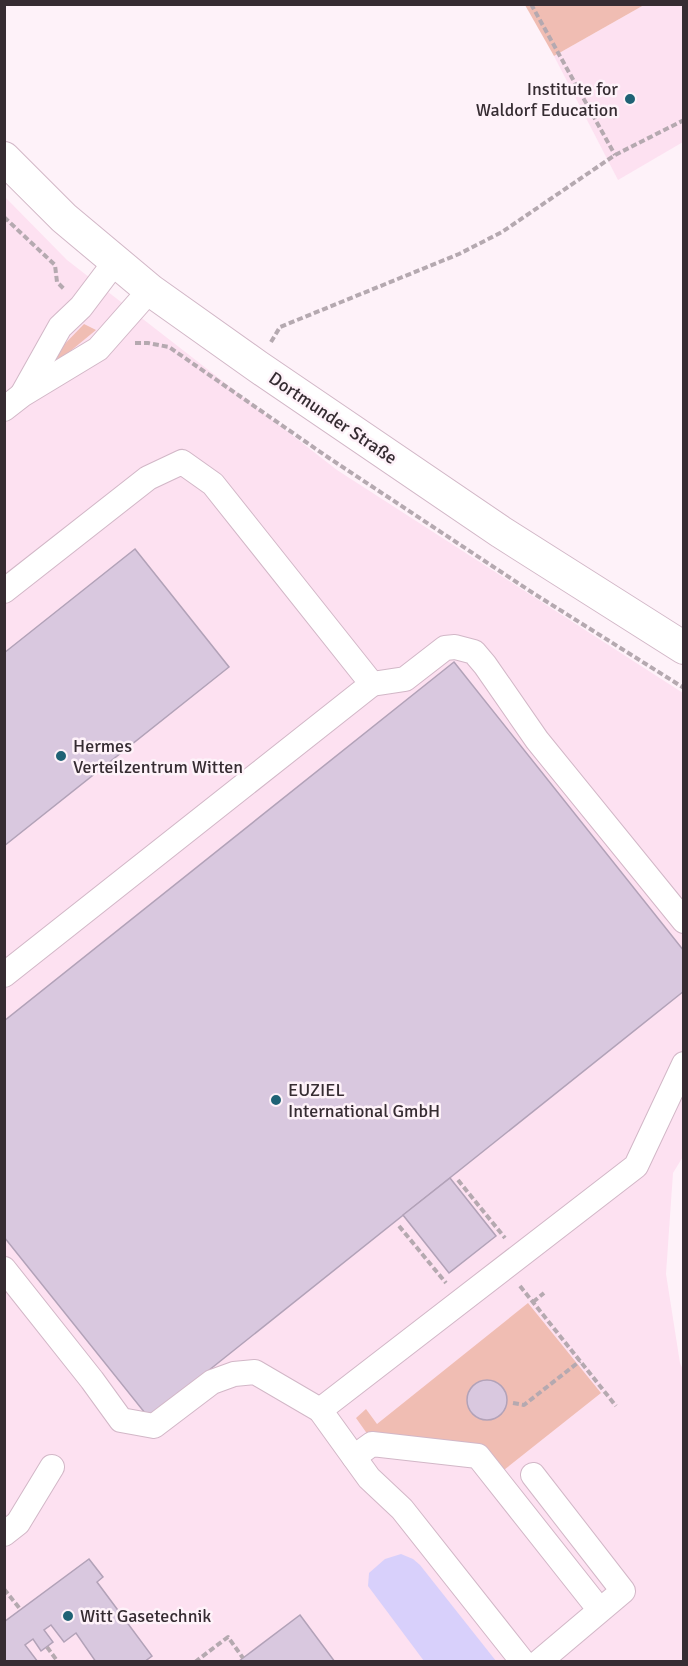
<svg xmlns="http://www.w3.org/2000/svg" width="688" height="1666" font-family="Signika,sans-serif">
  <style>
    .built { fill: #fde1f1 }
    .green { fill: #f0bdb3 }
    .water { fill: #d8d0fb }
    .building { fill: #d9c8df; stroke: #b2a2b8; stroke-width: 1.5 }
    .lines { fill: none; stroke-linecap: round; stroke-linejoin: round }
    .minor-casing { stroke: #d2b7c7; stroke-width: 26 }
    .major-casing { stroke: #d2b7c7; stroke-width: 34 }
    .path { stroke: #b5a9b0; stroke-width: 4; stroke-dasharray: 6 3; stroke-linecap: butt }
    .minor { stroke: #fff; stroke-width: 24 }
    .major { stroke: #fff; stroke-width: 32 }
    .poi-dot { fill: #1f6275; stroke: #fef2f9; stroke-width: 2 }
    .labels { text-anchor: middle; stroke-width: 5; stroke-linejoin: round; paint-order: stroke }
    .poi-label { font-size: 18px; fill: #362c32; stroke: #fef2f9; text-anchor: start }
    .street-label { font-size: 18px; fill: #362c32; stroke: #fef2f9 }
  </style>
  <rect width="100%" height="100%" fill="#fef2f9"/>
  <g class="built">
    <polygon points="644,5 683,5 683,142 618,180 554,56"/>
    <polygon points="4,196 67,260 337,470 683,693 684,1155 673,1173 666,1274 680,1363 683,1370 683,1661 5,1661"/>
  </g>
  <g class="green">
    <polygon points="525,5 644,5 554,56"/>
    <polygon points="84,324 96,330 62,358 57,359 58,351"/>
    <polygon points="528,1303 601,1393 504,1470 368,1435 356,1418 366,1409 377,1424"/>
  </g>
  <polygon class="water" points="401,1554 413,1559 420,1565 496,1661 424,1661 368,1586 369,1573 385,1559"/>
  <g class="building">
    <polygon points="135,549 229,667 4,846 4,653"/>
    <polygon points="454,662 684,951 684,991 149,1418 4,1237 4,1021"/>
    <polygon points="450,1178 496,1236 449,1273 403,1215"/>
    <circle cx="487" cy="1400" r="20"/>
    <polygon points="89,1559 103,1577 97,1582 152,1656 144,1662 96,1662 76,1633 64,1642 51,1625 44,1630 53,1642 41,1651 33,1639 25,1645 38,1662 4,1662 4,1622"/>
    <polygon points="300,1615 335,1662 238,1662 243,1658"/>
  </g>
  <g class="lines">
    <g class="minor-casing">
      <g id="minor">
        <polyline points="23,393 60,327 81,307 115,262"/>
        <polyline points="4,409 22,395 98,349 150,290"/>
        <polyline points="4,591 148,478 182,462 213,484 372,684 4,975"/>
        <polyline points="372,684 405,679 445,648 455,647 474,652 485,665 537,740 684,921"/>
        <polyline points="4,1269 92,1380 121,1420 154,1426 212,1382 234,1374 255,1372 320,1410 369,1478 402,1509 523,1662"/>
        <polyline points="320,1410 636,1166 684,1064"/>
        <polyline points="354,1457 372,1444 478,1456 599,1609"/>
        <polyline points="533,1475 623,1591 539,1662"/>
        <polyline points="4,1534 18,1523 52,1467"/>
      </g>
    </g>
    <g class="major-casing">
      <polyline id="major" points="4,158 64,218 150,290 257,366 501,532 684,648"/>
    </g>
    <g class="path">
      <polyline points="531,4 615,155"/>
      <polyline points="4,217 55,265 57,282 65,290"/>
      <polyline points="271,342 280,327 459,254 502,232 615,155 684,120"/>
      <polyline points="135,343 148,343 169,347 329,458 533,593 684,688"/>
      <polyline points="458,1180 505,1238"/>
      <polyline points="399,1226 446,1283"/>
      <polyline points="520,1286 616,1406"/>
      <polyline points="533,1302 544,1293"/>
      <polyline points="513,1403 524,1405 580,1361"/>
      <polyline points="4,1589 21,1610"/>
      <polyline points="47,1647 58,1662"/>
      <polyline points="195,1662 228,1637 243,1658"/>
    </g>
    <use href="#minor" class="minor"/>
    <use href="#major" class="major"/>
  </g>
  <g class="poi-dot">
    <circle cx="630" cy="99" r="6"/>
    <circle cx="61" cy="756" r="6"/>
    <circle cx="276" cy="1100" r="6"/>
    <circle cx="68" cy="1616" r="6"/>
  </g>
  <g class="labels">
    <g class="poi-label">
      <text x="618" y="95" text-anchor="end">Institute for<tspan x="618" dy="21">Waldorf Education</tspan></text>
      <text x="73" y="752">Hermes<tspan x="73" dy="21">Verteilzentrum Witten</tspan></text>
      <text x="288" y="1096">EUZIEL<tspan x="288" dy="21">International GmbH</tspan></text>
      <text x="80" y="1622">Witt Gasetechnik</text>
    </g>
    <g class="street-label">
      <text transform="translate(333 418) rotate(34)" y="6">Dortmunder Straße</text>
    </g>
  </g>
  <rect width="688" height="1666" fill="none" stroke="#362c32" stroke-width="12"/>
</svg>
